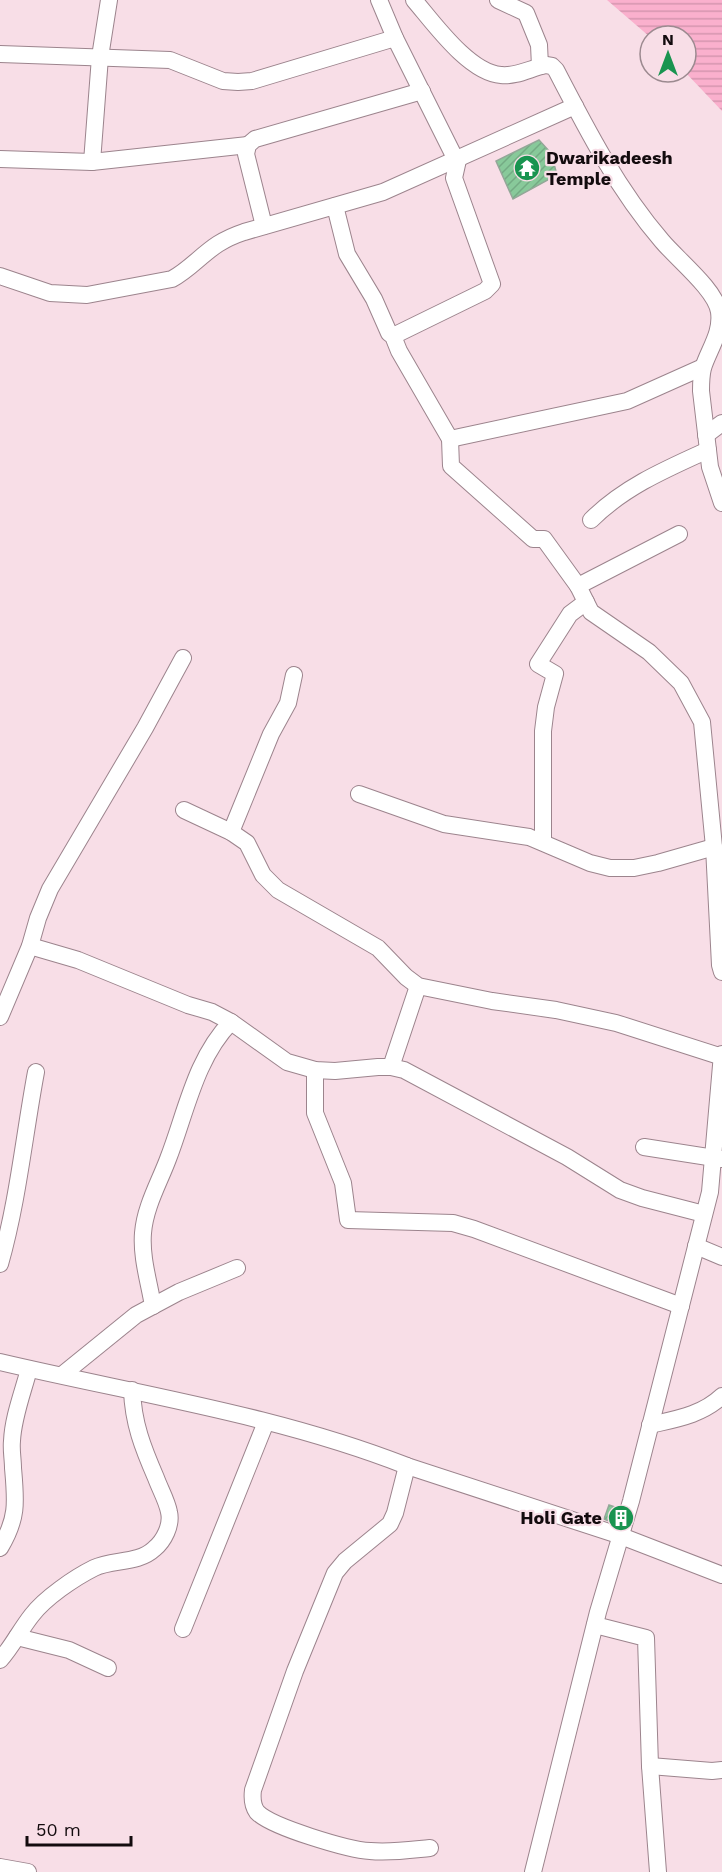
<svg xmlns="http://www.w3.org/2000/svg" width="722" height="1872" font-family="'Work Sans',sans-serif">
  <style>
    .water { fill: url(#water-rules) }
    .building { fill: url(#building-hatch); stroke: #93a798; stroke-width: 1.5 }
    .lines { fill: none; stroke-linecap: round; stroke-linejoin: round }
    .minor-casing { stroke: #9c848d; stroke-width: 18 }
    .minor { stroke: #fff; stroke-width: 16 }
    .labels { text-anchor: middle; stroke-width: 4.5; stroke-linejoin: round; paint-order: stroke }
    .poi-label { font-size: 18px; font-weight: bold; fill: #130b0e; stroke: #f8dee7; text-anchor: start }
  </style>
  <defs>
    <pattern id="water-rules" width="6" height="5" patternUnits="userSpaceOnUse" patternTransform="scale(1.5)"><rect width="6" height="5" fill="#fab0cd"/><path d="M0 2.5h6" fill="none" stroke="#d596af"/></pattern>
    <pattern id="building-hatch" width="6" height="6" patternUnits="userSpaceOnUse" patternTransform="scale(1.5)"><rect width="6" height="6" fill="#88c99a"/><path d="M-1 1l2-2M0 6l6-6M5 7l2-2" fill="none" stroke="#74ab84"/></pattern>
  </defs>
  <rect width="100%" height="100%" fill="#f8dee7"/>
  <polygon class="water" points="607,0 722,0 722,111 685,72 686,72 686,36 650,37"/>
  <g class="building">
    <polygon points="539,140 551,153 557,175 513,199 496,161"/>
    <polygon points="609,1505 618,1508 614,1523 604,1519"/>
  </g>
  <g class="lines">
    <g class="minor-casing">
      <g id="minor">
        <polyline points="379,0 395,38 456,160 458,160 454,178 492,284 485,291 393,336"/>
        <path d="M 414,0 C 433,22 469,73 501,75 C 516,77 531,68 546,65 L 552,66 L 556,70 C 587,130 618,190 662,241 C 677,259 716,290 719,312 C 722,333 709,349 703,368 C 701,376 701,383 701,391 L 710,467 L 722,503"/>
        <polyline points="498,0 526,13 539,45 540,66"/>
        <polyline points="0,54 170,60 223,81 238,82 252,81 395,38"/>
        <polyline points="0,159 92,162 248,145"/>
        <polyline points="92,162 100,57 109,0"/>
        <polyline points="335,206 347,254 374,299 389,333 393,336 399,351 450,439 451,466 533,539 544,539 578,586"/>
        <polyline points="264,226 246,154 248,145 255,139 422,91"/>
        <path d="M 0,276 L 50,293 L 87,295 L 172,279 C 189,270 201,255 218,244 C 226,239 235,235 244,232 L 383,192 L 575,106"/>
        <polyline points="706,435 722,423"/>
        <polyline points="450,439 627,401 703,367"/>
        <path d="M 591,520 C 624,487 666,469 708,450"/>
        <polyline points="679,534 578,586 591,612 649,652 681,683 702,722 714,847 720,965 722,972"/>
        <polyline points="359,794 444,824 529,837 590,863 610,868 634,868 658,863 714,847"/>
        <polyline points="184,810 231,832 247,843 263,875 278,890 378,948 406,977 418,986 492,1001 556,1010 616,1023 722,1057"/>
        <polyline points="231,832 271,734 288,703 294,675"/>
        <polyline points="543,841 543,731 546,707 555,674 538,664 570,614 586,602"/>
        <polyline points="30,946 78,960 188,1005 212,1012 231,1022 287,1062 315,1070 335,1071 378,1067 391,1067 404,1070 567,1157 620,1190 642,1198 704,1214"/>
        <polyline points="0,1017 30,946 38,918 50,889 145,728 183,658"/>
        <polyline points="391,1067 418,986"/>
        <polyline points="315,1070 315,1113 343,1183 348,1220 453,1223 474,1229 681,1306"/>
        <polyline points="644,1147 721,1159"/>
        <polyline points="696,1246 722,1257"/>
        <path d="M 0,1264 C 18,1201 24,1136 36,1072"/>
        <path d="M 153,1306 C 149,1282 141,1257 143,1233 C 145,1207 159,1183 168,1159 C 186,1113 195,1059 231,1022"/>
        <path d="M 0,1362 C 136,1394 277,1415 407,1466 L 621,1536 L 722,1575"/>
        <polyline points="62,1375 136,1315 179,1292 237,1268"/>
        <path d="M 650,1425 C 676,1419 702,1415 722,1396"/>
        <path d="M 407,1466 L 395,1513 L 390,1524 L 345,1561 L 335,1573 L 295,1671 L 253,1790 C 252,1798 252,1805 257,1812 C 271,1827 349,1850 370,1851 C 390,1853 410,1850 430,1848"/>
        <path d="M 0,1548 C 18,1518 16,1502 13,1468 C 13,1459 11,1450 12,1441 C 13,1417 23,1392 29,1369"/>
        <polyline points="595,1625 646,1638 650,1766 658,1872"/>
        <polyline points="183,1629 266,1422"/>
        <polyline points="17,1637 69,1650 108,1668"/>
        <path d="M 0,1660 C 12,1647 20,1630 32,1615 C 45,1598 74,1578 94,1568 C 113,1559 138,1564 154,1549 C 164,1541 172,1525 169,1512 C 167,1501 160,1489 156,1478 C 143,1448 133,1423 132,1390"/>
        <polyline points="650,1766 712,1771 722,1770"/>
        <polyline points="0,1867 28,1872"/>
        <polyline points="533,1872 598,1612 631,1501 710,1192 722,1054"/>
      </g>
    </g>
    <use href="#minor" class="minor"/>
  </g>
  <defs>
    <g id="temple-disc" transform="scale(1.35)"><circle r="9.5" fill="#199450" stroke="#f8dee7"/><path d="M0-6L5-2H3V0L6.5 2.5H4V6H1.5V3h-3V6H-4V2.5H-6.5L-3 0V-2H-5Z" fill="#fff"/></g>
    <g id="building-disc" transform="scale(1.35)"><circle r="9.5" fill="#199450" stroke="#f8dee7"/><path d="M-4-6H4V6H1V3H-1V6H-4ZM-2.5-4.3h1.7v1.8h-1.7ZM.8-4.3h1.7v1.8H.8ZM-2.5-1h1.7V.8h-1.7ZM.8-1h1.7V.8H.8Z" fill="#fff"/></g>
  </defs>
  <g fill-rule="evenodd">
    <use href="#temple-disc" x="527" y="168"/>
    <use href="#building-disc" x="621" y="1518"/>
  </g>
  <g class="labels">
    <g class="poi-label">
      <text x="546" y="164">Dwarikadeesh<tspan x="546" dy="21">Temple</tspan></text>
      <text x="602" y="1524" text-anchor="end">Holi Gate</text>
    </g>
  </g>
  <g transform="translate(668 54)"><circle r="28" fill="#f8dee7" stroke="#9c8a90" stroke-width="1.5"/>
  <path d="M0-4.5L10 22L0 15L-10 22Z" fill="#199450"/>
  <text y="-9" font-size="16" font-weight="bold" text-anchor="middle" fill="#130b0e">N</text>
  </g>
  <path d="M27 1836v9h104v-9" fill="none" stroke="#130b0e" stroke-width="3"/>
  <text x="36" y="1836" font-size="18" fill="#130b0e" stroke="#f8dee7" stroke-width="4.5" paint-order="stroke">50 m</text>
</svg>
